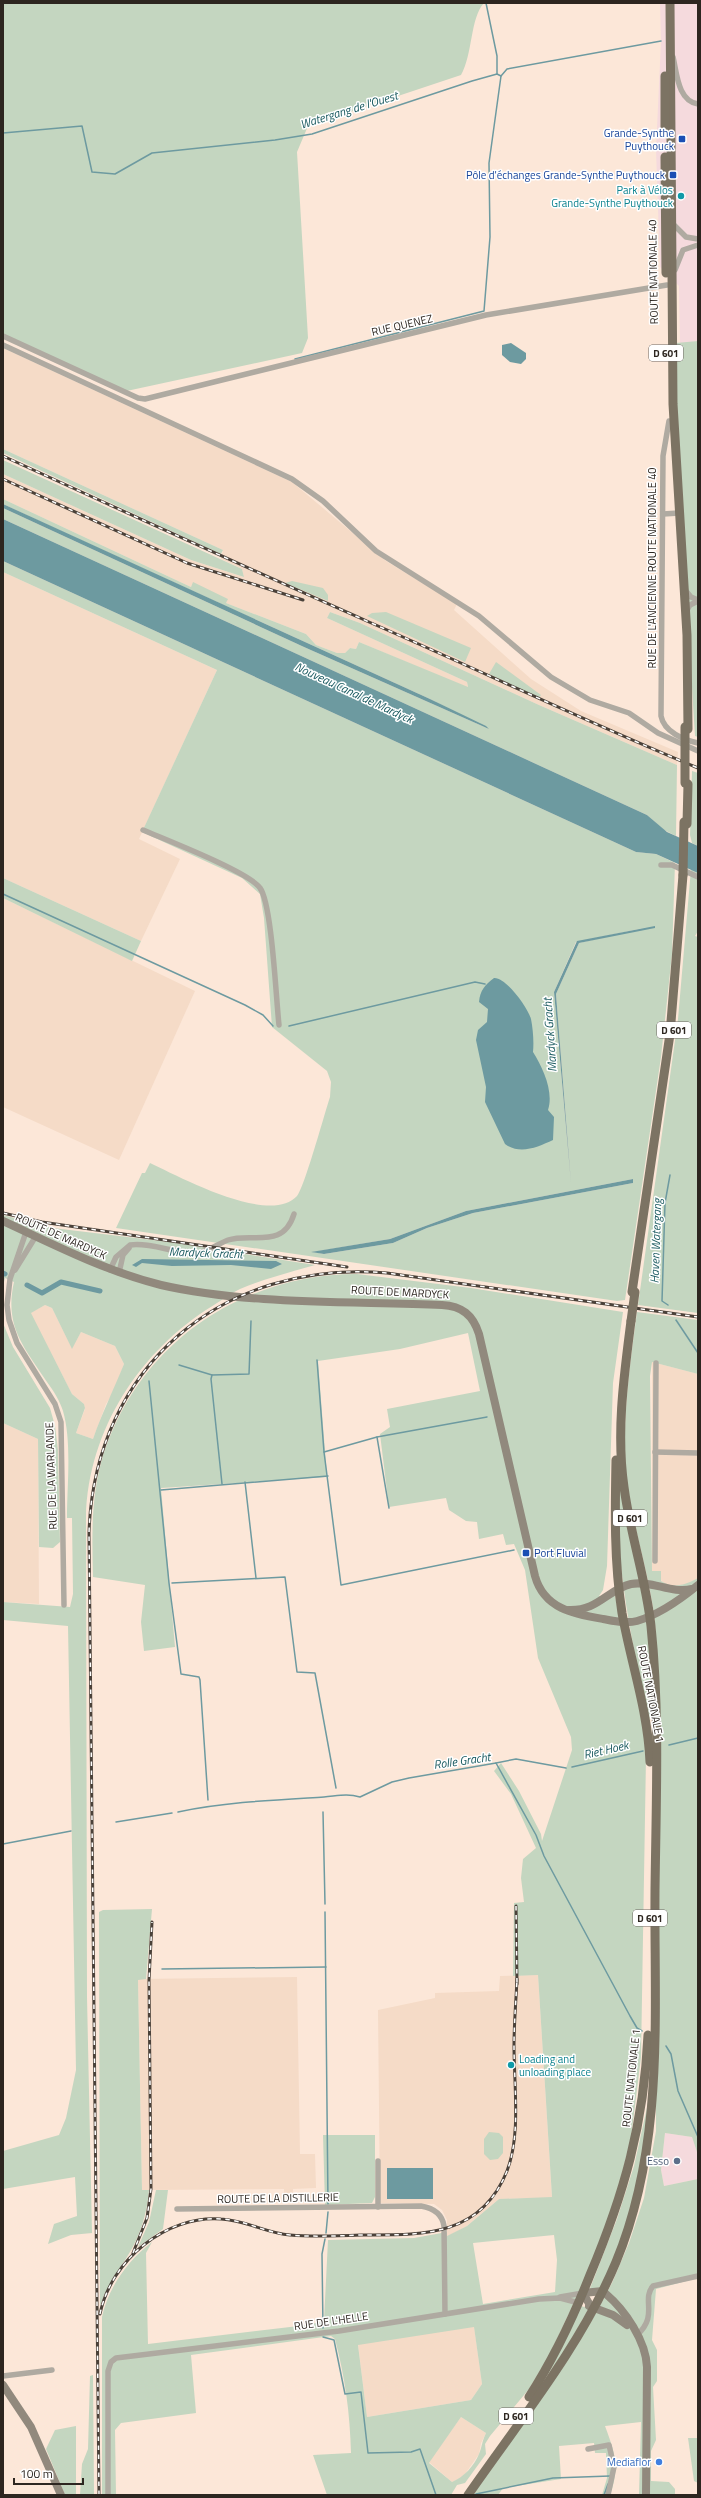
<svg xmlns="http://www.w3.org/2000/svg" width="701" height="2498" font-family="'Titillium Web',sans-serif">
  <style>
    .commercial { fill: #f5dadd }
    .built { fill: #f5dbc7 }
    .green { fill: #c4d6c0; fill-rule: evenodd }
    .water { fill: #6d9aa0 }
    .lines { fill: none; stroke-linecap: round; stroke-linejoin: round }
    .stream { stroke: #6d9aa0; stroke-width: 1.5 }
    .canal { stroke: #6d9aa0; stroke-width: 5 }
    .street { stroke: #afaaa1; stroke-width: 5.5 }
    .secondary { stroke: #91897d; stroke-width: 8 }
    .primary { stroke: #7c7363; stroke-width: 9 }
    .rail-casing { stroke: #4a4139; stroke-width: 3 }
    .rail { stroke: #fff; stroke-width: 1.5; stroke-dasharray: 4.5; stroke-linecap: butt }
    .primary-bridge { stroke: #7c7363; stroke-width: 9 }
    .transit-dot { fill: #1a4fb4; stroke: #fff; stroke-width: 1.5 }
    .culture-dot { fill: #0f9aa8; stroke: #fff; stroke-width: 1.5 }
    .service-dot { fill: #5c6f8a; stroke: #fff; stroke-width: 1.5 }
    .shop-dot { fill: #3f7fe0; stroke: #fff; stroke-width: 1.5 }
    .labels { text-anchor: middle; stroke-width: 3; stroke-linejoin: round; paint-order: stroke }
    .shield { fill: #fff; stroke: #6c6763; stroke-width: 1 }
    .shield-label { font-size: 10px; font-weight: bold; fill: #2d2620 }
    .transit-label { font-size: 11px; fill: #164399; stroke: #fff; text-anchor: end }
    .culture-label { font-size: 11px; fill: #0d838f; stroke: #fff; text-anchor: end }
    .street-label { font-size: 11px; fill: #2d2620; stroke: #fff }
    .service-label { font-size: 11px; fill: #4e5e75; stroke: #fff; text-anchor: end }
    .shop-label { font-size: 11px; fill: #366cbe; stroke: #fff; text-anchor: end }
    .water-label { font-size: 12px; font-style: italic; fill: #17585e; stroke: #fff }
  </style>
  <rect width="100%" height="100%" fill="#fce7d8"/>
  <g class="commercial">
    <polygon points="660,3 698,3 698,341 680,344 679,286 660,267 656,150 661,41"/>
    <polygon points="665,2133 692,2137 698,2155 698,2179 664,2186 661,2170"/>
  </g>
  <g class="built">
    <polygon points="3,348 292,482 386,561 457,604 454,610 531,679 581,711 678,752 677,765 539,705 360,623 330,612 327,618 467,682 468,688 359,642 356,649 350,648 345,653 337,653 316,645 306,634 226,603 227,599 193,583 191,587 3,499 3,474 191,560 244,577 242,569 221,559 223,550 3,449"/>
    <polygon points="3,572 217,670 139,839 180,859 141,941 3,878"/>
    <polygon points="3,898 195,991 119,1160 3,1107"/>
    <polygon points="45,1305 52,1308 72,1348 81,1332 115,1346 124,1364 113,1393 106,1404 93,1439 76,1433 85,1409 84,1404 72,1394 30,1313"/>
    <polygon points="652,1362 698,1374 698,1578 685,1585 673,1586 665,1584 652,1572"/>
    <polygon points="3,1423 38,1439 39,1604 3,1602"/>
    <polygon points="538,1975 552,2198 499,2199 467,2226 447,2237 447,2220 442,2210 434,2204 380,2203 378,2010 435,1998 435,1993 499,1991 500,1976"/>
    <polygon points="297,1977 300,2154 315,2154 316,2188 293,2189 292,2200 284,2200 284,2189 142,2190 138,1979"/>
    <polygon points="474,2326 482,2384 471,2400 367,2417 358,2344"/>
    <polygon points="461,2417 486,2433 481,2443 479,2454 463,2477 452,2482 429,2462"/>
  </g>
  <g class="green">
    <path d="M 3,3 L 484,3 C 470,18 473,54 461,75 L 308,126 L 297,152 L 308,338 L 302,353 L 122,392 L 3,334 Z"/>
    <polygon points="698,341 698,737 695,736 675,410 676,343"/>
    <polygon points="3,449 223,550 221,554 3,453"/>
    <polygon points="3,460 242,569 244,577 191,560 3,474"/>
    <polygon points="3,499 191,587 193,582 228,599 226,603 306,634 316,645 337,653 345,653 350,648 356,649 359,642 468,687 467,682 327,618 330,612 360,623 539,705 677,765 676,836 664,830 647,815 3,519 3,508 304,647 489,729 430,699 48,525 3,504"/>
    <path d="M 3,561 L 636,852 L 656,854 L 675,863 L 672,954 L 661,1057 L 625,1300 L 617,1301 L 116,1228 L 142,1173 L 145,1173 L 150,1163 C 180,1177 270,1226 297,1196 C 304,1189 325,1112 330,1097 L 331,1082 L 327,1071 L 272,1027 L 264,918 L 260,894 L 242,878 L 142,832 L 217,670 L 3,572 ZM 649,927 L 579,943 L 556,994 L 571,1183 L 554,992 L 576,942 ZM 633,1179 L 633,1183 L 473,1213 L 427,1228 L 393,1243 L 324,1254 L 313,1252 L 390,1239 L 466,1211 Z"/>
    <polygon points="292,581 323,588 328,595 328,601 285,583"/>
    <polygon points="386,612 471,648 465,662 367,616 372,613"/>
    <polygon points="496,662 541,695 539,698 489,674"/>
    <polygon points="692,771 698,773 698,846 692,843 690,835"/>
    <polygon points="691,869 698,873 698,931 695,936 698,937 698,1313 638,1305 678,1019"/>
    <polygon points="3,878 141,941 132,961 3,898"/>
    <path d="M 3,1215 L 53,1228 L 169,1242 L 315,1265 C 290,1272 264,1279 240,1289 C 231,1293 222,1300 214,1305 C 140,1350 88,1430 86,1517 L 87,1997 L 92,2233 L 71,2235 L 48,2244 L 54,2224 L 77,2216 L 75,2177 L 3,2189 L 3,2151 L 59,2135 L 66,2118 L 76,2070 L 68,1626 L 3,1620 L 3,1602 L 70,1607 L 73,1594 L 72,1518 L 67,1518 C 67,1485 72,1442 63,1411 C 60,1401 53,1390 47,1382 C 24,1347 4,1326 14,1282 L 5,1278 L 3,1286 ZM 45,1305 L 52,1308 L 72,1349 L 81,1332 L 115,1346 L 124,1364 C 114,1389 102,1413 93,1439 L 76,1433 L 85,1408 L 84,1404 L 72,1394 L 31,1313 Z"/>
    <path d="M 357,1274 L 471,1288 L 623,1312 L 613,1383 L 607,1566 L 603,1590 L 599,1596 L 615,1596 L 643,1722 L 646,1757 L 641,2057 L 631,2138 L 616,2198 L 582,2286 L 549,2356 L 529,2389 L 490,2436 L 485,2444 L 486,2454 L 465,2483 L 457,2485 L 451,2495 L 327,2495 L 313,2455 L 351,2453 C 350,2413 345,2377 335,2339 L 331,2336 L 191,2355 L 196,2413 L 121,2423 L 115,2430 L 116,2495 L 102,2495 L 102,2317 C 108,2288 128,2260 152,2242 L 146,2253 L 148,2344 L 307,2325 L 324,2321 L 328,2240 L 414,2238 L 447,2232 L 447,2236 L 467,2226 L 499,2199 L 552,2197 L 538,1975 L 513,1976 L 514,1903 L 524,1902 L 521,1878 L 523,1859 L 536,1848 L 511,1794 L 494,1771 L 501,1763 L 519,1791 L 541,1834 L 542,1841 L 572,1750 L 571,1737 L 538,1658 L 525,1570 L 514,1544 L 506,1545 L 503,1534 L 479,1539 L 477,1522 L 466,1521 L 449,1510 L 446,1498 L 389,1507 L 380,1434 L 390,1427 L 387,1409 L 480,1391 L 468,1333 L 400,1349 L 318,1361 L 327,1477 L 161,1488 L 175,1647 L 144,1651 L 141,1622 L 145,1585 L 93,1577 C 92,1538 91,1500 101,1463 C 134,1347 239,1274 357,1274 ZM 554,2235 L 557,2260 L 555,2292 L 483,2304 L 473,2243 ZM 474,2327 L 482,2384 L 471,2400 L 367,2417 L 358,2345 ZM 461,2417 L 486,2433 C 482,2441 482,2447 479,2454 C 474,2466 464,2477 452,2482 L 429,2463 Z"/>
    <path d="M 637,1312 L 698,1320 L 698,1374 L 652,1362 L 650,1376 L 652,1571 L 661,1571 L 661,1581 C 674,1589 685,1585 698,1578 L 698,2155 L 692,2137 L 665,2133 L 661,2170 L 664,2186 L 698,2179 L 698,2278 L 656,2289 L 652,2340 L 657,2350 L 657,2381 L 653,2387 L 656,2440 L 651,2451 L 651,2481 L 669,2482 L 675,2489 L 675,2495 L 639,2495 L 641,2422 L 605,2426 C 615,2453 620,2467 610,2495 L 602,2495 L 607,2478 L 606,2453 L 595,2453 L 594,2443 L 559,2446 L 561,2479 L 503,2488 L 498,2495 L 473,2495 L 591,2322 L 612,2283 L 629,2243 L 644,2198 L 656,2131 L 656,1633 C 652,1578 631,1526 626,1472 C 622,1419 630,1364 637,1312 Z"/>
    <polygon points="3,1323 13,1347 50,1408 55,1426 58,1450 60,1542 53,1548 39,1547 38,1439 3,1423"/>
    <path d="M 621,1485 C 636,1554 661,1652 649,1722 C 638,1670 627,1620 621,1567 C 618,1539 614,1513 621,1485 Z"/>
    <path d="M 152,1909 L 146,1979 L 138,1980 L 142,2190 L 149,2190 C 147,2214 140,2237 127,2257 C 117,2273 106,2288 100,2306 L 99,1912 L 103,1910 Z"/>
    <polygon points="650,2094 646,2142 626,2227 602,2289 589,2291 617,2219 634,2166"/>
    <polygon points="489,2132 499,2133 503,2137 503,2153 498,2159 490,2160 484,2154 484,2139"/>
    <polygon points="323,2135 375,2135 375,2197 372,2203 325,2205"/>
    <polygon points="156,2190 168,2190 163,2229 138,2247 149,2222"/>
    <polygon points="581,2306 588,2308 588,2310 566,2349 542,2383"/>
    <polygon points="93,2375 94,2495 80,2495 82,2464 88,2449 90,2376"/>
    <polygon points="76,2426 76,2495 65,2495 46,2449 55,2430"/>
    <polygon points="688,2438 698,2438 698,2483 694,2481"/>
  </g>
  <g class="water">
    <polygon points="511,343 526,353 526,359 521,364 510,362 502,355 502,345"/>
    <polygon points="3,504 430,699 486,726 489,729 304,647 3,508"/>
    <polygon points="3,519 647,815 667,832 698,846 698,873 656,854 636,852 3,561"/>
    <polygon points="655,926 655,928 579,943 556,994 571,1183 554,992 577,941"/>
    <path d="M 494,978 C 506,977 528,1008 531,1019 C 533,1029 534,1042 533,1052 C 543,1068 554,1092 548,1110 L 554,1117 L 553,1140 C 538,1147 520,1155 505,1144 L 485,1102 L 486,1087 L 476,1040 L 478,1030 L 487,1022 L 488,1009 L 479,1002 C 480,990 485,985 494,978 Z"/>
    <polygon points="633,1179 633,1183 473,1213 427,1228 393,1243 324,1254 311,1252 390,1239 466,1211"/>
    <polygon points="142,1259 276,1261 282,1264 271,1269 231,1265 172,1266 142,1263 136,1267 132,1265"/>
    <rect x="387" y="2168" width="46" height="31"/>
  </g>
  <g class="lines">
    <g class="stream">
      <polyline points="486,3 497,56 497,74"/>
      <polyline points="3,133 82,126 92,172 115,174 152,153 275,140 312,134 472,81 497,74 501,76 507,69 661,41"/>
      <polyline points="295,359 484,311 490,237 489,163 501,76"/>
      <polyline points="3,894 245,1005 263,1015 273,1026"/>
      <polyline points="289,1026 475,982 485,984"/>
      <polyline points="668,1305 662,1301 665,1203 670,1175"/>
      <polyline points="676,1320 698,1353"/>
      <polyline points="317,1360 324,1452 341,1585 514,1550"/>
      <polyline points="179,1365 212,1375 249,1374 251,1321"/>
      <polyline points="212,1375 211,1379 222,1484"/>
      <polyline points="149,1381 169,1583 181,1674 199,1677 200,1680 208,1800"/>
      <polyline points="377,1437 389,1508"/>
      <polyline points="324,1452 377,1437 487,1417"/>
      <polyline points="245,1482 256,1578"/>
      <polyline points="161,1490 328,1476"/>
      <polyline points="172,1583 285,1577 297,1672 315,1673 336,1788"/>
      <polyline points="669,1745 698,1738"/>
      <polyline points="496,1763 516,1759 566,1768"/>
      <polyline points="572,1767 643,1751"/>
      <path d="M 178,1812 C 226,1802 275,1800 324,1797 C 337,1796 347,1793 360,1797 L 392,1782 L 409,1778 L 496,1763 L 536,1835 L 544,1856 L 630,2016 L 637,2028 L 642,2031"/>
      <polyline points="323,1812 325,1904"/>
      <polyline points="116,1822 172,1813"/>
      <polyline points="3,1844 71,1831"/>
      <polyline points="325,1912 328,2204"/>
      <polyline points="162,1969 326,1967"/>
      <polyline points="666,2046 671,2054 678,2091 698,2137"/>
      <polyline points="326,2233 328,2212"/>
      <polyline points="323,2328 322,2254 325,2239"/>
      <polyline points="323,2337 334,2340 345,2394 361,2392 368,2453 411,2452 420,2449 436,2495"/>
      <polyline points="476,2494 553,2478 610,2476"/>
      <polyline points="604,2495 608,2484"/>
    </g>
    <g class="canal">
      <polyline points="3,1273 5,1274"/>
      <polyline points="27,1285 42,1293 61,1282 100,1291"/>
    </g>
    <g class="street">
      <path d="M 673,57 C 677,74 678,101 698,104"/>
      <polyline points="673,224 686,237 698,239"/>
      <polyline points="675,270 683,250 698,245"/>
      <polyline points="3,336 138,398 145,399 486,315 667,285"/>
      <polyline points="3,345 292,479 323,501 376,551 479,616 551,677 590,700 629,713 658,733 698,751"/>
      <path d="M 669,421 L 663,456 L 661,716 C 664,732 684,740 698,743"/>
      <polyline points="663,514 679,513"/>
      <polyline points="686,591 691,597 698,600"/>
      <polyline points="686,612 690,605 698,601"/>
      <path d="M 143,830 C 166,840 249,872 260,888 C 272,904 276,999 279,1025"/>
      <polyline points="661,865 672,865 698,877"/>
      <polyline points="26,1232 10,1279 7,1305 9,1320 17,1343 55,1404 61,1422 64,1605"/>
      <polyline points="15,1270 36,1236"/>
      <path d="M 110,1270 L 116,1257 L 130,1245 C 150,1242 173,1253 194,1253 C 206,1254 217,1244 228,1240 C 252,1232 283,1250 294,1214"/>
      <polyline points="119,1273 123,1255 129,1248"/>
      <polyline points="655,1452 698,1453"/>
      <polyline points="655,1561 656,1363"/>
      <polyline points="378,2161 378,2207"/>
      <path d="M 177,2209 L 421,2206 C 433,2208 442,2213 444,2226 L 445,2314"/>
      <polyline points="560,2297 583,2293"/>
      <path d="M 637,2335 C 659,2315 641,2300 653,2286 L 698,2276"/>
      <polyline points="3,2376 52,2370"/>
      <polyline points="588,2449 609,2445 614,2467 608,2495"/>
      <polyline points="108,2495 108,2371 111,2362 116,2358 339,2331 539,2299 560,2298 579,2303"/>
    </g>
    <g class="secondary">
      <path d="M 3,1221 C 55,1245 105,1271 161,1285 C 248,1305 352,1301 442,1305 C 462,1306 473,1315 479,1334 L 535,1576 C 544,1609 574,1614 603,1619 C 614,1621 626,1624 637,1621 C 658,1615 681,1599 698,1585"/>
      <path d="M 569,1610 C 598,1611 607,1590 631,1584 C 652,1580 671,1594 692,1589"/>
      <polyline points="589,2306 613,2315 627,2325"/>
      <path d="M 591,2307 L 583,2293 L 603,2291 L 606,2294 C 625,2310 646,2341 647,2367 L 646,2495"/>
      <polyline points="3,2385 31,2427 61,2495"/>
    </g>
    <g class="primary">
      <polyline points="670,3 673,404 687,635 688,729"/>
      <polyline points="665,133 665,76"/>
      <polyline points="665,157 666,273"/>
      <polyline points="687,824 688,784"/>
      <polyline points="632,1292 670,1034 683,875"/>
      <path d="M 616,1460 C 615,1511 614,1562 622,1613 C 631,1663 648,1711 650,1762"/>
      <path d="M 529,2397 C 554,2358 573,2318 590,2275 C 624,2194 644,2124 648,2035"/>
      <path d="M 468,2495 C 520,2420 581,2346 616,2262 C 665,2144 654,2015 655,1891 C 656,1803 660,1713 651,1626 C 646,1579 630,1534 624,1487 C 616,1432 624,1376 631,1321"/>
    </g>
    <g class="rail-casing">
      <g id="rail">
        <path d="M 3,456 C 125,512 247,568 369,622 C 479,670 587,722 698,768"/>
        <polyline points="3,479 187,563 303,600"/>
        <polyline points="3,1213 42,1222 347,1267"/>
        <polyline points="516,1906 517,1984"/>
        <polyline points="133,2253 147,2218 151,2189 149,1980 152,1922"/>
        <path d="M 100,2314 C 111,2260 166,2215 221,2219 C 245,2220 266,2233 290,2235 C 313,2237 337,2236 361,2235 C 421,2235 480,2238 507,2171 C 521,2135 514,2085 514,2046 C 514,2023 516,2001 517,1979"/>
        <path d="M 99,2495 L 89,1533 C 94,1366 224,1259 387,1273 L 698,1317"/>
      </g>
    </g>
    <use href="#rail" class="rail"/>
    <g class="primary-bridge">
      <polyline points="685,783 685,727"/>
      <polyline points="683,875 684,822"/>
      <polyline points="631,1321 635,1292"/>
    </g>
  </g>
  <g class="transit-dot">
    <rect x="678" y="135" width="8" height="8" rx="2"/>
    <rect x="669" y="171" width="8" height="8" rx="2"/>
    <rect x="522" y="1549" width="8" height="8" rx="2"/>
  </g>
  <g class="culture-dot">
    <circle cx="681" cy="196" r="4"/>
    <circle cx="511" cy="2065" r="4"/>
  </g>
  <circle class="service-dot" cx="677" cy="2161" r="4"/>
  <circle class="shop-dot" cx="659" cy="2462" r="4"/>
  <g class="labels">
    <g class="shield">
      <rect x="649" y="345" width="34" height="16" rx="3"/>
      <rect x="657" y="1022" width="34" height="16" rx="3"/>
      <rect x="613" y="1510" width="34" height="16" rx="3"/>
      <rect x="633" y="1910" width="34" height="16" rx="3"/>
      <rect x="499" y="2408" width="34" height="16" rx="3"/>
    </g>
    <g class="shield-label">
      <text x="666" y="357">D 601</text>
      <text x="674" y="1034">D 601</text>
      <text x="630" y="1522">D 601</text>
      <text x="650" y="1922">D 601</text>
      <text x="516" y="2420">D 601</text>
    </g>
    <g class="transit-label">
      <text x="674" y="137">Grande-Synthe<tspan x="674" dy="13">Puythouck</tspan></text>
      <text x="665" y="179">Pôle d'échanges Grande-Synthe Puythouck</text>
      <text x="534" y="1557" text-anchor="start">Port Fluvial</text>
    </g>
    <g class="culture-label">
      <text x="673" y="194">Park à Vélos<tspan x="673" dy="13">Grande-Synthe Puythouck</tspan></text>
      <text x="519" y="2063" text-anchor="start">Loading and<tspan x="519" dy="13">unloading place</tspan></text>
    </g>
    <g class="street-label">
      <text transform="translate(653 272) rotate(-91)" y="4">ROUTE NATIONALE 40</text>
      <text transform="translate(402 325) rotate(-13)" y="4">RUE QUENEZ</text>
      <text transform="translate(652 568) rotate(-90)" y="4">RUE DE L'ANCIENNE ROUTE NATIONALE 40</text>
      <text transform="translate(61 1236) rotate(24)" y="4">ROUTE DE MARDYCK</text>
      <text transform="translate(400 1292) rotate(3)" y="4">ROUTE DE MARDYCK</text>
      <text transform="translate(51 1476) rotate(-92)" y="4">RUE DE LA WARLANDE</text>
      <text transform="translate(651 1694) rotate(79)" y="4">ROUTE NATIONALE 1</text>
      <text transform="translate(631 2078) rotate(-84)" y="4">ROUTE NATIONALE 1</text>
      <text transform="translate(278 2198) rotate(-1)" y="4">ROUTE DE LA DISTILLERIE</text>
      <text transform="translate(331 2321) rotate(-8)" y="4">RUE DE L'HELLE</text>
    </g>
    <g class="service-label">
      <text x="669" y="2165">Esso</text>
    </g>
    <g class="shop-label">
      <text x="651" y="2466">Mediaflor</text>
    </g>
    <g class="water-label">
      <text transform="translate(349 110) rotate(-17)" y="4">Watergang de l'Ouest</text>
      <text transform="translate(354 693) rotate(25)" y="4">Nouveau Canal de Mardyck</text>
      <text transform="translate(550 1035) rotate(-94)" y="4">Mardyck Gracht</text>
      <text transform="translate(656 1241) rotate(-88)" y="4">Haven Watergang</text>
      <text transform="translate(206 1253) rotate(2)" y="4">Mardyck Gracht</text>
      <text transform="translate(606 1750) rotate(-13)" y="4">Riet Hoek</text>
      <text transform="translate(462 1761) rotate(-8)" y="4">Rolle Gracht</text>
    </g>
  </g>
  <rect width="701" height="2498" fill="none" stroke="#2d2620" stroke-width="8"/>
  <path d="M14 2478v6h69v-6" fill="none" stroke="#2d2620" stroke-width="2"/>
  <text x="20" y="2478" font-size="12" fill="#2d2620" stroke="#ffffff" stroke-width="3" paint-order="stroke">100 m</text>
</svg>
